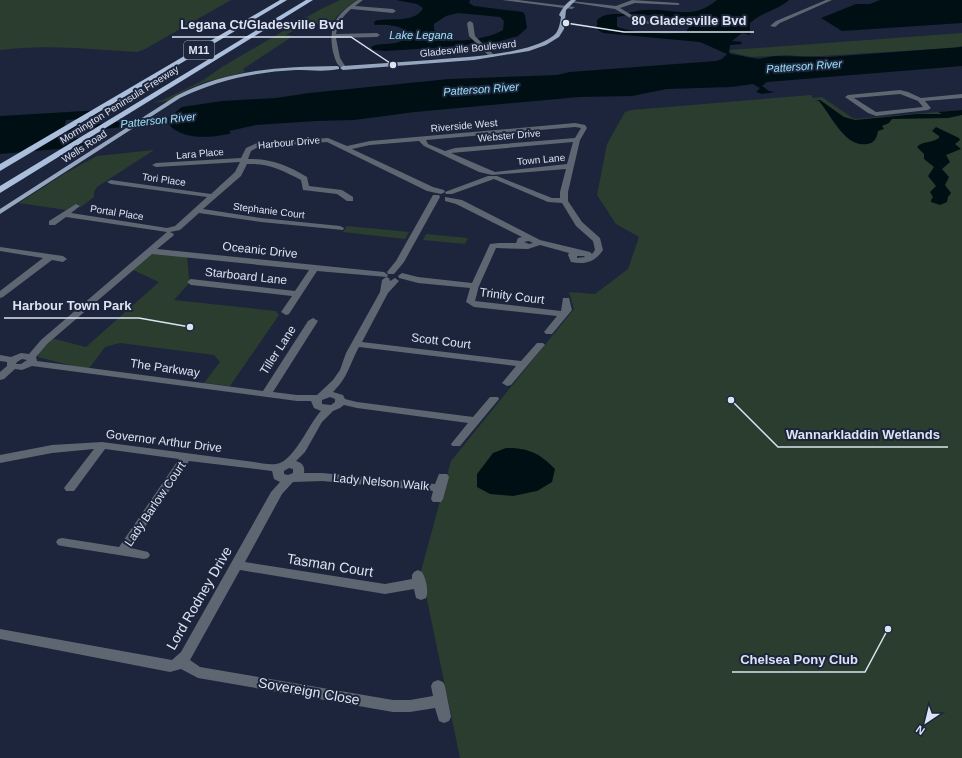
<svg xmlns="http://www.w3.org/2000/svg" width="962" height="758" font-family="Helvetica,sans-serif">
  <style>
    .green { fill: #2b3d2f }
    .water { fill: #000f14; fill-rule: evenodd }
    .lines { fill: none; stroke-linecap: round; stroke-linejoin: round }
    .river { fill: #000f14; fill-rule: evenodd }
    .minor { fill: #5e6672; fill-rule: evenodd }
    .major { fill: #95a6be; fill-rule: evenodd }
    .highway { fill: #abbfdc; fill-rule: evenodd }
    .labels { text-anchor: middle; stroke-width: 4; stroke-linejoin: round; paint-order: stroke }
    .far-street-label { font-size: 10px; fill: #dce3f2; stroke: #1c253b }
    .far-water-label { font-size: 11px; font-style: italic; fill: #9ae2f8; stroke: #1c253b }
    .shield { fill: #1c253b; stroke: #a2aabb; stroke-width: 1 }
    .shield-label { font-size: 11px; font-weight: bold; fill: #dce3f2 }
    .street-label { font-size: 12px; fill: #dce3f2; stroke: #1c253b }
    .near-street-label { font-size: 14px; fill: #dce3f2; stroke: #1c253b }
    .leader { fill: none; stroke: #dce3f2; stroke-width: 1.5 }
    .callout-dot { fill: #dce3f2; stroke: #1c253b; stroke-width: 1.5 }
    .callout-label { font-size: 13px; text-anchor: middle; font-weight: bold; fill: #dce3f2; stroke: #1c253b; stroke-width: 4; stroke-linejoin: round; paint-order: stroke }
  </style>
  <rect width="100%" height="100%" fill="#1c253b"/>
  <g class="green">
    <path d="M 0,0 L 231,0 L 145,49 L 137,52 C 92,49 45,44 0,50 Z"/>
    <path d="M 340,0 L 358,0 C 346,7 337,14 331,26 L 306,23 L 286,35 L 293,36 L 243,69 L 245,72 L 205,82 L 186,90 L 169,101 L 152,103 L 163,100 L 202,81 L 222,67 L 319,10 Z"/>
    <polygon points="962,33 962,46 953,48 803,57 788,55 751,57 729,52 730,50"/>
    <polygon points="811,95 813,98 822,97 854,119 962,110 962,758 460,758 421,571 451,461 574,309 569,292 595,294 628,269 639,237 616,224 597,195 607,144 625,112 632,110"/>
    <polygon points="154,150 97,187 94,192 94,197 81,207 73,206 66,210 19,203 64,174 97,156"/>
    <polygon points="347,226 409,232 405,239 343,232"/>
    <polygon points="426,234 468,238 465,244 423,240"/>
    <polygon points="157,253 187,257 189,278 192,280 174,300 276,311 279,315 230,386 204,383 220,362 214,355 120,343 105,347 88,370 38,357 38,351 51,338 86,347 159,282 131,269 148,255"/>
  </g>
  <g class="water">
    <path d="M 396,0 L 470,0 L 469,3 L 474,6 L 523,12 L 525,15 L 527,28 L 518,36 L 497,42 L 475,43 L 461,46 L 417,49 L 385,51 L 373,50 L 371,47 L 375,45 C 386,43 404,46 408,33 C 402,25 385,24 375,25 L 374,23 L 375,21 C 390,17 415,24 423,8 L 417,4 ZM 458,13 L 500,17 L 504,21 L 503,30 C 490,39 431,51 434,24 L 446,16 Z"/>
    <path d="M 717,0 L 789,0 C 778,10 762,12 750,23 L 750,35 L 742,33 L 732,41 L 744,42 L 741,42 L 742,44 L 730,45 L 729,53 L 731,54 L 758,59 L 775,56 L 828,57 L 962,47 L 962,66 L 767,82 L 762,86 L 769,91 L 775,92 L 762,94 L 756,92 L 760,88 L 753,84 L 731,87 L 667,89 L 632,96 L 579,97 L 415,112 L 354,120 L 316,121 L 256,125 L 229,131 L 231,133 L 229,134 C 209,138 178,141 166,120 L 182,107 L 222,101 L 276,98 L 309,93 L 449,79 L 557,75 L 570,72 L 716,61 L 722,59 L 727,54 L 700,42 L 603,33 L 597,29 L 597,20 C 605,13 612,14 623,14 C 631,13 637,10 645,10 C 673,8 692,21 717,0 ZM 633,14 L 682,18 L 689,22 L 689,27 L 686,32 C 667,35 635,33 617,27 L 617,17 Z"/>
    <polygon points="880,0 962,0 962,23 842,31 821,18 856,4 870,4"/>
    <path d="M 820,100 L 844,117 L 855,120 L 917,114 L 942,114 L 938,112 L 962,110 L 962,115 L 948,118 L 892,119 L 889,123 L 882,126 L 884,129 L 878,131 C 877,137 875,143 867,144 C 845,148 831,115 819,101 L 815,101 Z"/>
    <polygon points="102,110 100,118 66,120 61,139 95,137 93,146 0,154 0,116"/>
    <path d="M 936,127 L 959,138 L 960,140 L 955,144 L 961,149 L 946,155 L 950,162 L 942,169 L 949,177 L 945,185 L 951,193 L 948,197 L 947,202 L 940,205 L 931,202 L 931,200 L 933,197 L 930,192 L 936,186 L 928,176 L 934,167 L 924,159 L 924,154 L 917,147 C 922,141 932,143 939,138 L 939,136 L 932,131 Z"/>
    <path d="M 506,448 C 529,448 539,453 555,469 L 552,482 L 537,491 L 513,496 L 490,494 L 477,487 L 477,474 L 493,453 Z"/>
  </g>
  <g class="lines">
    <polygon class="river" points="185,116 190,119 188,121 50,134 45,131 50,128"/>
    <g class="minor">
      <path d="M 358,0 L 363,0 L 355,6 L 393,9 L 396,11 L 393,13 L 351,9 C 343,16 338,23 336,34 L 377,33 L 380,35 L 377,37 L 336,38 L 340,58 L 345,66 L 342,68 C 336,65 335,58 333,52 C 328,26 336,14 358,0 Z"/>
      <polygon points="502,0 518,0 575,7 572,9"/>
      <polygon points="632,0 678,3 680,4 678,5 635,3 620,8 640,20 663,23 664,24 661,26 637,22 615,9 569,2 571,1 616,6"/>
      <polygon points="826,0 832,0 780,23 775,27 770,26 776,21"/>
      <polygon points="470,21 473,23 475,36 494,55 494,57 490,57 469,36 467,23"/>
      <path d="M 900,90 L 908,92 L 921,98 L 962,94 L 962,98 L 925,101 L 931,108 L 928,110 L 876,116 L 868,113 L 845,97 L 848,95 ZM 900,94 L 918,101 L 923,107 L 876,112 L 854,98 Z"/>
      <path d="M 575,123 L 585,125 L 587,128 L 580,140 L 568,192 L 568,201 L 582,222 L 600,238 L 603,250 C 595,262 585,265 571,262 L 568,255 L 569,253 L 540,245 L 528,249 L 496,248 L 479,286 L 475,301 L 561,311 L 563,298 L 569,298 L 572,310 L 552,334 L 546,334 L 544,332 L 557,316 L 474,307 L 466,302 L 470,288 L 418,283 L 399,278 L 398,276 L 402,273 L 418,277 L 472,283 L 490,244 L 499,243 L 516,243 L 518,238 L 522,237 L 456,204 L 445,201 L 445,197 L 462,200 L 540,240 L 590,252 L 592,254 L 595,250 L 593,241 L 576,226 L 562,203 L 548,202 L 494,179 L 452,194 L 446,194 L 445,192 L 488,176 L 497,176 L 552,198 L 560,198 L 560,192 L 566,169 L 492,175 L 479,172 L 424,146 L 419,141 L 370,145 L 352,149 L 433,187 L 444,190 L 445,192 L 441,194 L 427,191 L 327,142 L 258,147 L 251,151 L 248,159 C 273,159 286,165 307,177 L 309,186 L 342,190 L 353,197 L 353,201 L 347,201 L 337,194 L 303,190 L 301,180 C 282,170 268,163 247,164 L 241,176 L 203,209 L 261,218 L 340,226 L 344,228 L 343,230 L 261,222 L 199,213 L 180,230 L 170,232 L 174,234 L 173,236 L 157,249 L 384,272 L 388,275 L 387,277 L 317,271 L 289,314 L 286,315 L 281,312 L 292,296 L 191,285 L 187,282 L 191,279 L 295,291 L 309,270 L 152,254 L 47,344 L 36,357 L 37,361 L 263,391 L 308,321 L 313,318 L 318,321 L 273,392 L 297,395 L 317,395 L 333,380 L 340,370 L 346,353 L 380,292 L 382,280 L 386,277 L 389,278 L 390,281 L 395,278 L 399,281 L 388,293 L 362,342 L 521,361 L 537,343 L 543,343 L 545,345 L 543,347 L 511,385 L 507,386 L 502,383 L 516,366 L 359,347 C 349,365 349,376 333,392 L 343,395 L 345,399 L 357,402 L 473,417 L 490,397 L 498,397 L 499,399 L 460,446 L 452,446 L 451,444 L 468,423 L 357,408 L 344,405 L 340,408 L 333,411 L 322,422 L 305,452 L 296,461 C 303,463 305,467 304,473 L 322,473 L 435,484 L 439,474 L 447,474 L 449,477 L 443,499 L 441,502 L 433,502 L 431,499 L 433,491 L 322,481 L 293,482 L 282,494 L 245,562 L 385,584 L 412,579 L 412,575 L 414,572 L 418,570 L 422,572 C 426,578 429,592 426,598 L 421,600 L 416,598 L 414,589 L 385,594 L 240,570 L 190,660 L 200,667 L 393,700 L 410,700 L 433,696 L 431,686 L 433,682 L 438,680 L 443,682 L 445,686 L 451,717 L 449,721 L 444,723 L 439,721 L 435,708 L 410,712 L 393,712 L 198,678 L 181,669 L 170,672 L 0,639 L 0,629 L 172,660 L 181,652 L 271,492 L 280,482 L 274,479 L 272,471 L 189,461 L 131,548 L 148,552 L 150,555 L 148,558 L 144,559 L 62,546 L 58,545 L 56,542 L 58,539 L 62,538 L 119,547 L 179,459 L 105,449 L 74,491 L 66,491 L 64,488 L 94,449 L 52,453 L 0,463 L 0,455 L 52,445 L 102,442 L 254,462 C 261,463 269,465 276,464 C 294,462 309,423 321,411 L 314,408 L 311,401 L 297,401 L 32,366 L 22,370 L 15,369 L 4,379 L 0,380 L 0,372 L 7,366 L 7,362 L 0,361 L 0,355 L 11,357 L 21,353 L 29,354 L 41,340 L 167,232 L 66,217 L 55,225 L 49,225 L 49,221 L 76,204 L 80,206 L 71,213 L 167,228 L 175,226 L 207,197 L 111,184 L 107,182 L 111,180 L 211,194 L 235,172 L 240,162 L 156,167 L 152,165 L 156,163 L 241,158 L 246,148 L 257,143 L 328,138 L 347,146 L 370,141 ZM 575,127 L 581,128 L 575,138 L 455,148 L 445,151 L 428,144 L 426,140 ZM 573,142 L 567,164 L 495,172 L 451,153 ZM 529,241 L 533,243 L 529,244 L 524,242 ZM 577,256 L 584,256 L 585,257 L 577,258 ZM 22,359 L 27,360 L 21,364 L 16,364 L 17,362 ZM 330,397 L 335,399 L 335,402 L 331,405 L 322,404 L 322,400 ZM 289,468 L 293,469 L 293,473 L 288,475 L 284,474 L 284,471 Z"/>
      <polygon points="433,195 439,195 440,197 404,262 394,274 388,274 387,272 396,261"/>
      <polygon points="0,247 63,256 67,259 63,262 52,260 3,297 0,298 0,291 43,258 0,251"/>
    </g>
    <g class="major">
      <path d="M 571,0 L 576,0 L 566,10 L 564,29 L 559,37 L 546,45 L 529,51 L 474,60 L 343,70 L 340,68 L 343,66 C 372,64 402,62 431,60 C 464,57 528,55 553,36 C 559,32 560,23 561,17 L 559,15 C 562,9 565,4 571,0 Z"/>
      <path d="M 337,66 L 339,67 L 339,69 C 325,72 310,70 296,70 C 255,72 217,80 180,98 L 0,214 L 0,209 L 176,96 C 229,69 279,67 337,66 Z"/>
    </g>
    <g class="highway">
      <polygon points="280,0 287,0 0,171 0,164"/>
      <polygon points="306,0 313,0 0,193 0,186"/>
    </g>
  </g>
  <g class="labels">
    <g class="far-street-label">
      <text transform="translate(468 48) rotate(-6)" y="4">Gladesville Boulevard</text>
      <text transform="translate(119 104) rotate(-32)" y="4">Mornington Peninsula Freeway</text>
      <text transform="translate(464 125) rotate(-5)" y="4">Riverside West</text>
      <text transform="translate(509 135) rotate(-5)" y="4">Webster Drive</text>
      <text transform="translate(289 142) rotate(-5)" y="4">Harbour Drive</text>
      <text transform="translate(84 146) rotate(-33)" y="4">Wells Road</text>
      <text transform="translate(200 153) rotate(-5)" y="4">Lara Place</text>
      <text transform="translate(541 159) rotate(-5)" y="4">Town Lane</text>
      <text transform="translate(164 179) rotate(8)" y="4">Tori Place</text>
      <text transform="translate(269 210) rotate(7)" y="4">Stephanie Court</text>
      <text transform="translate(117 212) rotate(9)" y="4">Portal Place</text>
    </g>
    <g class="far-water-label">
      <text x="421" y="39">Lake Legana</text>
      <text transform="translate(804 66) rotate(-4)" y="4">Patterson River</text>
      <text transform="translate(481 89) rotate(-4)" y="4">Patterson River</text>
      <text transform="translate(158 120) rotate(-6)" y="4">Patterson River</text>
    </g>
    <rect class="shield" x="184" y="41" width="30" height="18" rx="3"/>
    <g class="shield-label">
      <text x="199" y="54">M11</text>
    </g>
    <g class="street-label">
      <text transform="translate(260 250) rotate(6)" y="4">Oceanic Drive</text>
      <text transform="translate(246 276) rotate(6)" y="4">Starboard Lane</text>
      <text transform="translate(512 296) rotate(7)" y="4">Trinity Court</text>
      <text transform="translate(441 341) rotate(7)" y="4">Scott Court</text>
      <text transform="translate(278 350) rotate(-57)" y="4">Tiller Lane</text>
      <text transform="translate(165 368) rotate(8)" y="4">The Parkway</text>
      <text transform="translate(164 441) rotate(7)" y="4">Governor Arthur Drive</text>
      <text transform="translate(381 482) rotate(5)" y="4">Lady Nelson Walk</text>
      <text transform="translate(155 504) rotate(-56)" y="4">Lady Barlow Court</text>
    </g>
    <g class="near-street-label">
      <text transform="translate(330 565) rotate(9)" y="5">Tasman Court</text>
      <text transform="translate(199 598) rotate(-60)" y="5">Lord Rodney Drive</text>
      <text transform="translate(309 691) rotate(10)" y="5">Sovereign Close</text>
    </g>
  </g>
  <path class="leader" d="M566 23L624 32H754M393 65L351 37H172M190 327L139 318H4M731 400L778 447H948M888 629L865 672H732"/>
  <g class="callout-dot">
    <circle cx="566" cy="23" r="4"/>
    <circle cx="393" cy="65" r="4"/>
    <circle cx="190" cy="327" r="4"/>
    <circle cx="731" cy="400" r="4"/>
    <circle cx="888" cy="629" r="4"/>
  </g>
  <g class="callout-label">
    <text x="689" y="25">80 Gladesville Bvd</text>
    <text x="262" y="29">Legana Ct/Gladesville Bvd</text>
    <text x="72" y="310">Harbour Town Park</text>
    <text x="863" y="439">Wannarkladdin Wetlands</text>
    <text x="799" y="664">Chelsea Pony Club</text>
  </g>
  <g transform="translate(926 722) rotate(215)" stroke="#1c253b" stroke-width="3" paint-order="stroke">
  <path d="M0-3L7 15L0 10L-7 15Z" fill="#dce3f2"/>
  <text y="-6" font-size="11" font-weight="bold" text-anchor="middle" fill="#dce3f2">N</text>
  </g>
</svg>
